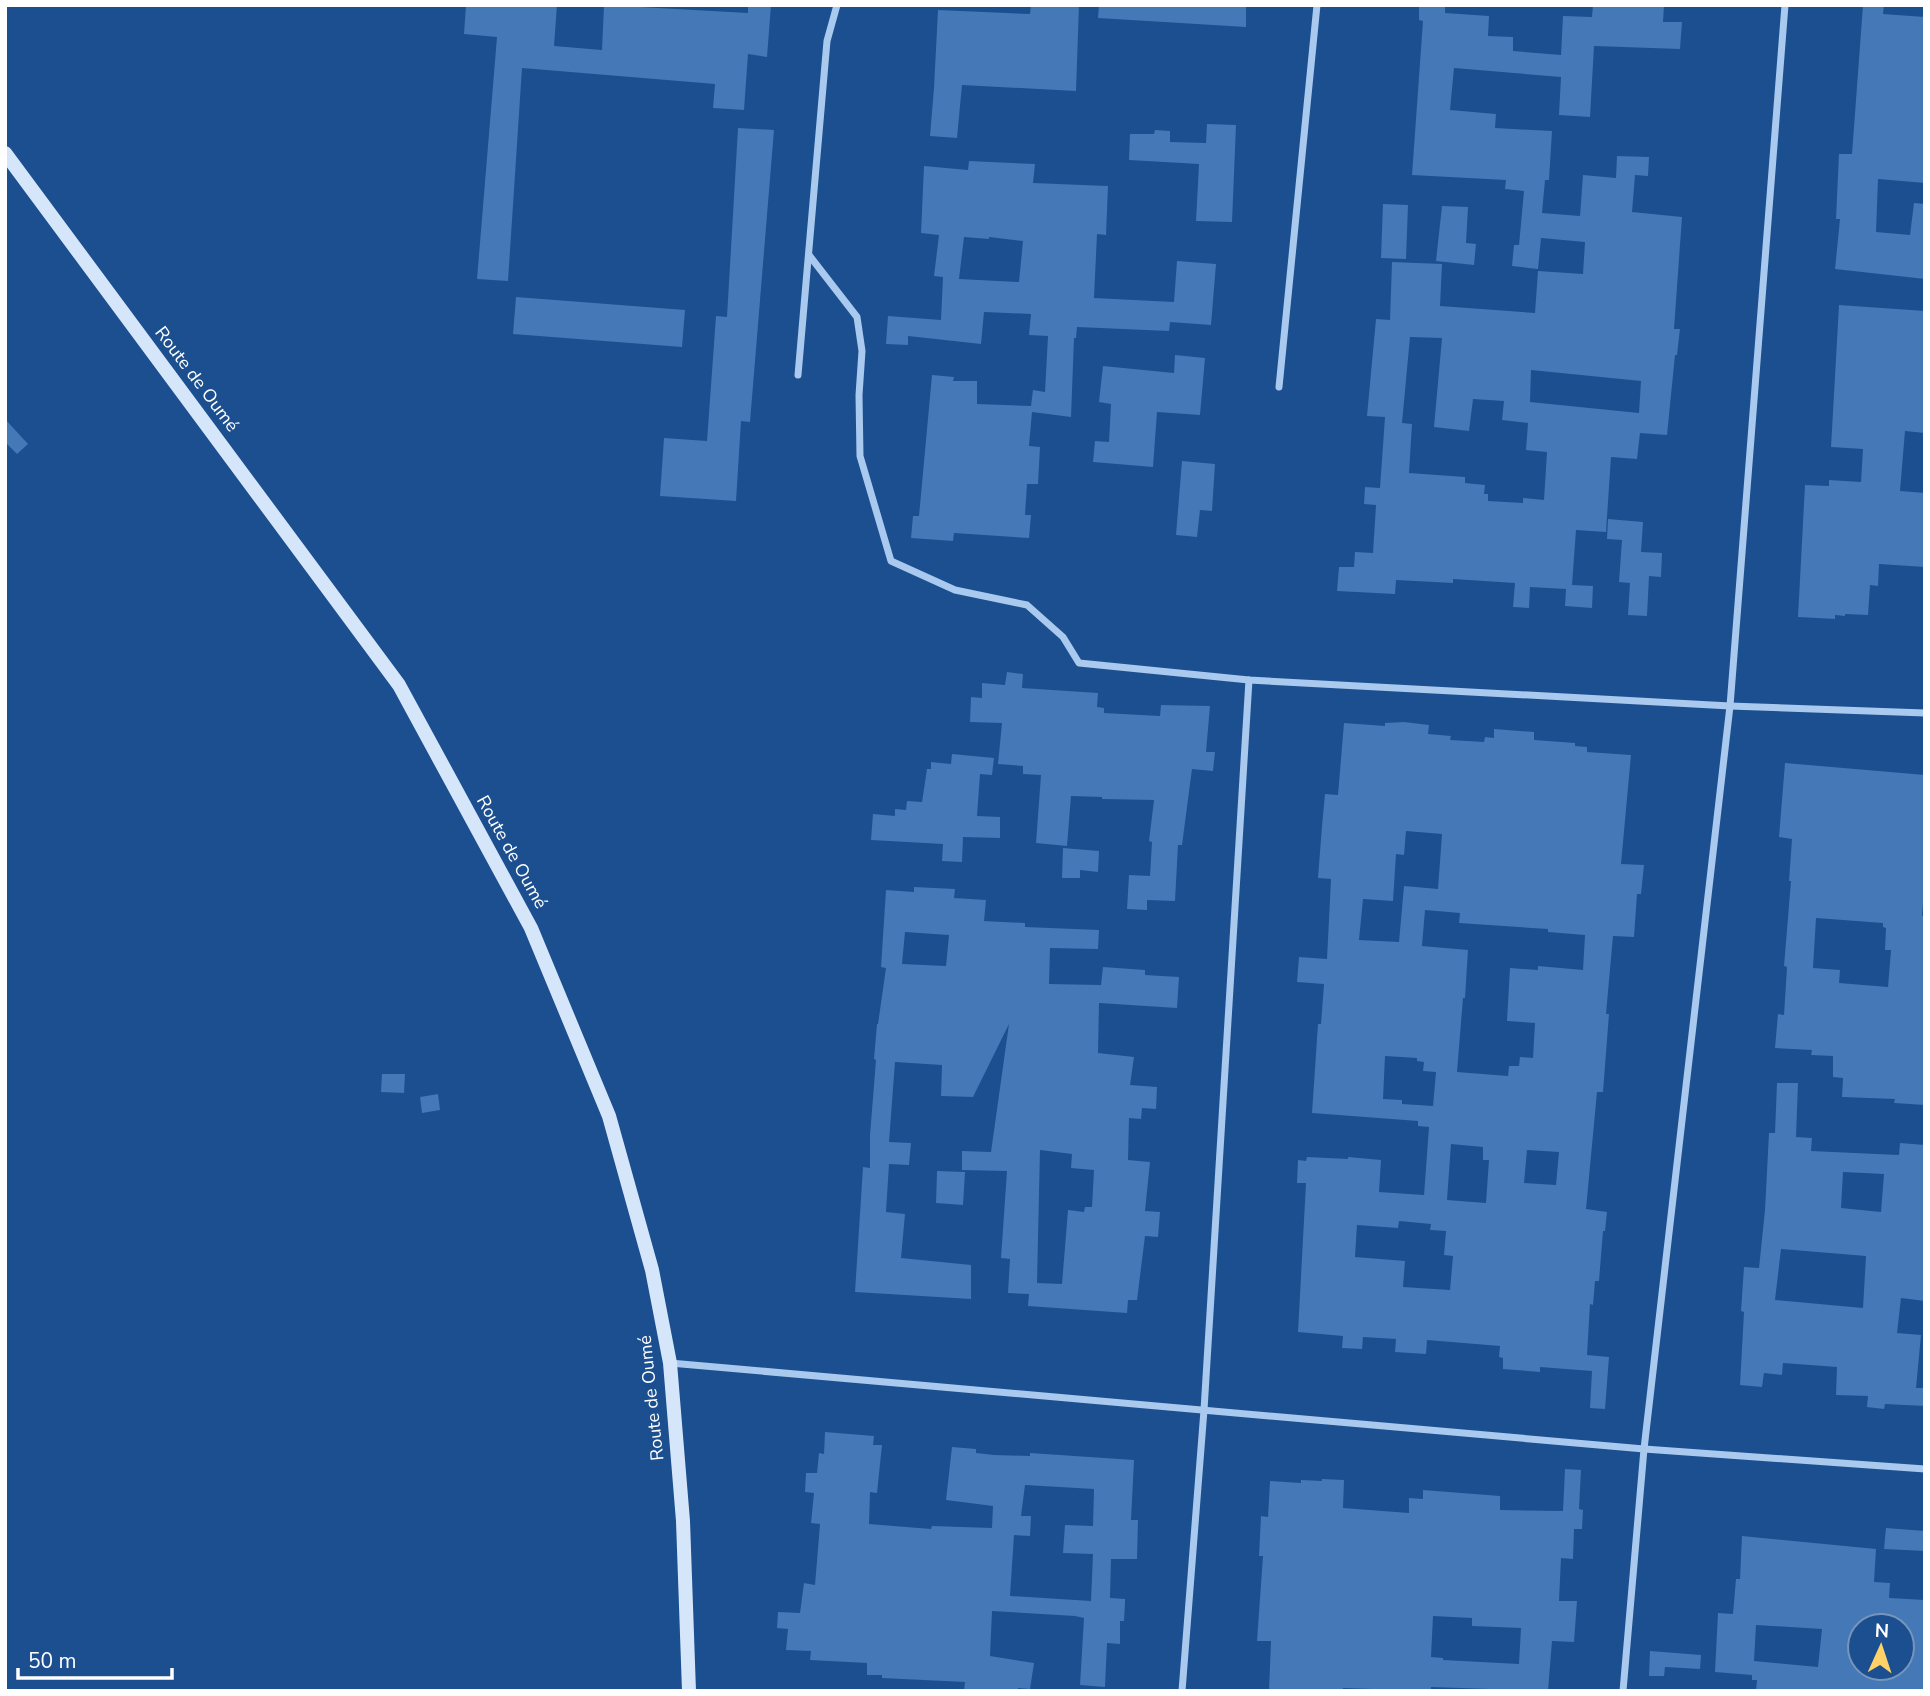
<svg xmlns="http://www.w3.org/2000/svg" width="1930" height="1696" font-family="'Nunito Sans',sans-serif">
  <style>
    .building { fill: #4478b7; fill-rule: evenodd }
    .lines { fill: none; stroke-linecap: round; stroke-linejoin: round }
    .street { stroke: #a9c9ee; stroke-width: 7 }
    .secondary { stroke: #d6e6fa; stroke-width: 14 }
    .labels { text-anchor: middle; stroke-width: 7; stroke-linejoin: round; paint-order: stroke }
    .street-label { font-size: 18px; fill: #fff; stroke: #1b4f8f }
  </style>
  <rect width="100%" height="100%" fill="#1b4f8f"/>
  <g class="building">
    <polygon points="466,5 557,5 554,46 602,50 604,5 748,13 748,5 771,5 767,57 748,54 744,110 713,108 715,84 522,68 508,281 477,279 497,37 464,34"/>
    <polygon points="1031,5 1079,5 1076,91 962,85 957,138 930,136 934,88 938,10 1030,14"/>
    <polygon points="1099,5 1246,5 1246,27 1098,18"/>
    <path d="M 1419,5 L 1445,5 L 1445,13 L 1489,16 L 1488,36 L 1513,37 L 1513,51 L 1561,55 L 1563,16 L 1592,17 L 1593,5 L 1664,5 L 1663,22 L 1682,22 L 1680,49 L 1594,46 L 1590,117 L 1559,115 L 1561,77 L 1454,68 L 1450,110 L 1496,114 L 1495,128 L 1552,131 L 1549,180 L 1545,180 L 1542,213 L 1580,216 L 1583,175 L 1616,178 L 1617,156 L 1649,157 L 1648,176 L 1635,175 L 1632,212 L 1682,217 L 1674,329 L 1680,329 L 1677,355 L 1675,355 L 1667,435 L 1640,433 L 1637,459 L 1611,457 L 1606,532 L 1576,530 L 1572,585 L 1593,586 L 1592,608 L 1565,606 L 1566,589 L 1530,587 L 1529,608 L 1513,607 L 1515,583 L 1453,579 L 1453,583 L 1396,580 L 1395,594 L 1337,591 L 1339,567 L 1354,567 L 1355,552 L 1373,553 L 1376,505 L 1364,504 L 1365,487 L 1380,488 L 1385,417 L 1367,416 L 1376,319 L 1390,320 L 1392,262 L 1442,264 L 1440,306 L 1535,313 L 1538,271 L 1583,274 L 1585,242 L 1541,238 L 1538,269 L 1512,266 L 1514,245 L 1519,245 L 1524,191 L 1505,189 L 1506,180 L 1412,175 L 1423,21 L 1419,20 ZM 1410,337 L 1442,338 L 1434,427 L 1469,431 L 1473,399 L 1504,401 L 1502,420 L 1528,423 L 1526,450 L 1547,452 L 1544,500 L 1523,498 L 1523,503 L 1488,501 L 1488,494 L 1484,494 L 1485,485 L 1465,483 L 1465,477 L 1409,473 L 1412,424 L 1402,423 ZM 1531,370 L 1641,381 L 1639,413 L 1530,402 Z"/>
    <polygon points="1863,5 1884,5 1883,14 1925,17 1925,183 1878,179 1876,232 1910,235 1914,203 1925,204 1925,279 1835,269 1840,219 1836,219 1839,154 1852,154"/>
    <polygon points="1207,124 1236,125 1232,222 1196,221 1199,164 1129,160 1130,134 1154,134 1155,130 1170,131 1170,142 1206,143"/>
    <polygon points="738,128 774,130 750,422 741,421 736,501 660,496 664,438 707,441 716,316 727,317"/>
    <path d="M 969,161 L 1035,164 L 1033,183 L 1108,186 L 1106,235 L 1097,234 L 1094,298 L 1174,302 L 1177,261 L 1216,264 L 1211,325 L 1170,322 L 1169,331 L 1077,327 L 1076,338 L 1074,338 L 1071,417 L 1032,412 L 1029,446 L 1040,447 L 1038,484 L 1027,484 L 1025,515 L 1031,515 L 1029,538 L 954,533 L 953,541 L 911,538 L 913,516 L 919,516 L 932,375 L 954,377 L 953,381 L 977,381 L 977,404 L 1031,406 L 1033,390 L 1045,392 L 1048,336 L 1029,335 L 1031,314 L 984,312 L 981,344 L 908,336 L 908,345 L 886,344 L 888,316 L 941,320 L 943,277 L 934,276 L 939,235 L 921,233 L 924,166 L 968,170 ZM 964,237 L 989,239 L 989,237 L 1023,241 L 1019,282 L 959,279 Z"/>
    <polygon points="1383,204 1408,205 1406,259 1381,258"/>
    <polygon points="1442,206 1468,207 1466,243 1476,244 1474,265 1436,261"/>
    <polygon points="516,297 685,310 682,347 513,334"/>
    <polygon points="1839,305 1925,311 1925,433 1905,431 1900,491 1925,493 1925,567 1879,564 1878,586 1870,585 1868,615 1845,614 1845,616 1835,615 1835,619 1798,617 1805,485 1829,486 1829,480 1861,482 1863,449 1831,447"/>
    <polygon points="1175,355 1205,358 1200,415 1157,412 1153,467 1093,462 1095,441 1109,442 1111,404 1099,402 1103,366 1174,373"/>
    <polygon points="5,419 28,444 17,454 5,442"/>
    <polygon points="1182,461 1215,464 1212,511 1200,510 1197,537 1176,535"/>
    <polygon points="1608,519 1643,522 1641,552 1662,553 1661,577 1649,576 1647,616 1628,615 1630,583 1619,582 1622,540 1607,539"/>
    <polygon points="1007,672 1023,674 1022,688 1098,693 1097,707 1104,708 1104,713 1160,716 1161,705 1210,706 1206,752 1215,752 1213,771 1192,769 1182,845 1178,845 1175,901 1147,900 1147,910 1127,909 1129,875 1150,876 1152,842 1149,841 1154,800 1102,799 1102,797 1071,796 1067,846 1036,843 1041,775 1023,774 1023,766 998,764 1002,723 970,722 971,697 982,698 982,683 1005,685"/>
    <path d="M 1404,722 L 1429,725 L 1428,734 L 1451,736 L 1450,740 L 1484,742 L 1485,737 L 1494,738 L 1494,729 L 1534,732 L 1534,740 L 1575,743 L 1575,746 L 1587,747 L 1587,752 L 1631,755 L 1621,864 L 1644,865 L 1641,894 L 1637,894 L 1634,937 L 1613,936 L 1606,1014 L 1609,1014 L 1603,1092 L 1597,1092 L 1586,1209 L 1607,1212 L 1605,1231 L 1603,1231 L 1599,1281 L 1595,1281 L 1593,1305 L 1590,1304 L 1587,1355 L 1609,1357 L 1605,1409 L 1590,1408 L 1592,1371 L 1540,1367 L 1540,1372 L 1503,1369 L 1503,1358 L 1499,1357 L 1500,1346 L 1427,1340 L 1426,1354 L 1395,1352 L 1396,1339 L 1363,1337 L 1362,1349 L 1342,1348 L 1343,1336 L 1298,1332 L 1306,1183 L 1297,1183 L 1298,1160 L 1306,1161 L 1307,1157 L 1348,1159 L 1348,1157 L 1381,1160 L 1379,1192 L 1424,1195 L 1429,1127 L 1418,1126 L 1418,1121 L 1312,1113 L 1318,1024 L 1321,1024 L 1324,984 L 1297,982 L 1299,957 L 1327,959 L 1331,879 L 1318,878 L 1322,826 L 1325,794 L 1338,795 L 1344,723 L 1385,726 L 1385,723 ZM 1406,831 L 1442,834 L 1438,889 L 1404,886 L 1399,942 L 1359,940 L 1363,899 L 1393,901 L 1396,854 L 1404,855 ZM 1425,910 L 1460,913 L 1459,923 L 1548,929 L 1548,932 L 1585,935 L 1583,970 L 1538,966 L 1538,970 L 1510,968 L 1507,1021 L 1535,1023 L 1533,1058 L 1520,1057 L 1519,1066 L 1509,1066 L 1508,1076 L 1457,1072 L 1463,998 L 1465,998 L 1468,950 L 1422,946 ZM 1385,1056 L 1417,1058 L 1417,1061 L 1424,1062 L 1423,1071 L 1436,1072 L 1433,1106 L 1402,1104 L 1402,1100 L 1383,1099 ZM 1451,1144 L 1483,1147 L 1483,1160 L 1489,1160 L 1486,1203 L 1447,1200 ZM 1527,1150 L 1559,1152 L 1556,1185 L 1524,1183 ZM 1399,1221 L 1431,1224 L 1430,1230 L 1446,1231 L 1444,1255 L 1453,1256 L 1450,1290 L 1403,1287 L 1405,1261 L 1355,1257 L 1357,1225 L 1398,1228 Z"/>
    <polygon points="952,754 994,758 992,775 980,774 977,816 1000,817 1000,838 963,837 962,862 942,861 943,844 871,840 873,814 895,816 895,809 906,810 907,801 922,802 927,769 931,769 931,762 951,764"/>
    <path d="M 1785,763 L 1925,775 L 1925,876 L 1922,916 L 1925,916 L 1925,1105 L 1894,1103 L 1895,1099 L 1842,1097 L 1843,1078 L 1833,1077 L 1833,1056 L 1811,1055 L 1812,1050 L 1775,1048 L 1778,1014 L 1784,1015 L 1787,967 L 1784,966 L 1791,881 L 1789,881 L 1792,839 L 1779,837 ZM 1816,918 L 1883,923 L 1883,927 L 1886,928 L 1885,950 L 1891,950 L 1888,987 L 1839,983 L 1840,970 L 1813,968 Z"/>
    <polygon points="1063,848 1099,851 1098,872 1080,870 1080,878 1062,878"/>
    <path d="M 914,887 L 955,889 L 954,898 L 986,900 L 984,921 L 1025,923 L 1025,927 L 1099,930 L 1098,949 L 1050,948 L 1049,984 L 1101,985 L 1103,967 L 1145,970 L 1145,975 L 1179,977 L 1177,1008 L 1099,1003 L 1098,1053 L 1134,1057 L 1130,1085 L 1157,1087 L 1156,1109 L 1142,1108 L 1141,1119 L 1129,1118 L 1128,1160 L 1150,1162 L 1145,1211 L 1160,1212 L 1158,1237 L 1145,1236 L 1137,1300 L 1128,1300 L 1127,1313 L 1028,1306 L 1029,1294 L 1008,1293 L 1010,1259 L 1001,1258 L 1007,1171 L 962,1170 L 962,1151 L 991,1152 L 1009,1024 L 973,1097 L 941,1096 L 942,1065 L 895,1062 L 889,1142 L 911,1143 L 909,1165 L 889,1164 L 886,1212 L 905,1214 L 901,1258 L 971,1265 L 971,1299 L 855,1292 L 863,1167 L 870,1168 L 870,1135 L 876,1060 L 874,1059 L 877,1024 L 878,1024 L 886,968 L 881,967 L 886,890 L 914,892 ZM 905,932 L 949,935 L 946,966 L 902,964 ZM 1040,1150 L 1072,1154 L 1071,1168 L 1094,1170 L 1092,1207 L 1085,1207 L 1084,1212 L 1068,1210 L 1062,1284 L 1037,1283 Z"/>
    <polygon points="382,1074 405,1074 404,1093 381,1092"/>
    <path d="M 1777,1083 L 1798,1083 L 1796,1137 L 1812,1138 L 1811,1151 L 1899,1155 L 1900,1143 L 1925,1145 L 1925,1301 L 1901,1298 L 1897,1333 L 1921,1335 L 1916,1388 L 1925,1388 L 1925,1406 L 1885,1404 L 1884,1409 L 1867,1407 L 1868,1396 L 1836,1395 L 1837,1367 L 1783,1363 L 1782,1375 L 1764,1373 L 1762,1387 L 1740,1385 L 1744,1312 L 1741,1311 L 1744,1267 L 1759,1268 L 1765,1210 L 1769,1133 L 1775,1133 ZM 1843,1172 L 1884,1174 L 1881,1212 L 1841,1208 ZM 1781,1249 L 1866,1256 L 1863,1308 L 1775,1300 Z"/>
    <polygon points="438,1094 440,1110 422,1113 420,1097"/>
    <polygon points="937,1171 965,1172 963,1205 936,1203"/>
    <path d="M 825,1432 L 874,1436 L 873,1445 L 882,1445 L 877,1493 L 870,1492 L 869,1524 L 931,1529 L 932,1526 L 992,1528 L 993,1506 L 946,1500 L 952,1447 L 976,1449 L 976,1453 L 994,1455 L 1030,1456 L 1030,1453 L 1134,1460 L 1131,1520 L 1138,1520 L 1137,1559 L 1111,1559 L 1110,1598 L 1125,1599 L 1125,1603 L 1124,1621 L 1120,1621 L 1120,1644 L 1107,1643 L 1105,1687 L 1080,1685 L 1084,1618 L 1075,1616 L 992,1611 L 990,1656 L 1034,1663 L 1030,1689 L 1018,1688 L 1018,1691 L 964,1691 L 965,1682 L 882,1678 L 882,1675 L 867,1675 L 867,1663 L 810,1660 L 811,1651 L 786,1650 L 788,1629 L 777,1628 L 778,1612 L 800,1613 L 804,1583 L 815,1585 L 820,1524 L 811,1523 L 814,1493 L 805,1492 L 806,1473 L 817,1473 L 819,1453 L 824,1454 ZM 1025,1485 L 1094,1489 L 1093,1526 L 1065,1525 L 1063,1553 L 1093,1554 L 1091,1601 L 1010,1596 L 1014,1535 L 1030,1536 L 1031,1516 L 1021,1516 Z"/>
    <path d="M 1565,1469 L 1581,1470 L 1579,1509 L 1583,1510 L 1582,1529 L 1574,1529 L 1573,1559 L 1561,1558 L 1559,1601 L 1577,1601 L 1574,1642 L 1552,1641 L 1548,1691 L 1431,1687 L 1431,1691 L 1343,1688 L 1343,1691 L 1269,1691 L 1271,1641 L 1257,1641 L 1263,1556 L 1259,1556 L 1261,1516 L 1268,1517 L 1270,1481 L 1301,1483 L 1301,1480 L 1322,1481 L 1322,1479 L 1344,1480 L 1343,1508 L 1409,1513 L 1409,1498 L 1423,1499 L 1423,1490 L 1500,1496 L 1500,1510 L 1563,1511 ZM 1433,1616 L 1472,1618 L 1472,1626 L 1521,1628 L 1519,1664 L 1443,1660 L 1443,1658 L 1431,1657 Z"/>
    <polygon points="1886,1528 1925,1531 1925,1551 1884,1549"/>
    <path d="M 1742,1536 L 1876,1549 L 1874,1582 L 1890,1583 L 1889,1598 L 1925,1600 L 1925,1691 L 1756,1691 L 1757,1680 L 1752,1680 L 1752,1675 L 1715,1672 L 1718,1613 L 1733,1614 L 1736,1579 L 1740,1579 ZM 1756,1625 L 1822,1629 L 1818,1667 L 1754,1661 ZM 1860,1626 L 1902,1626 L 1902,1668 L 1860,1668 Z"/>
    <polygon points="1650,1651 1701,1655 1700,1669 1665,1667 1664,1676 1649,1676"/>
  </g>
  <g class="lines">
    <g class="street">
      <polyline points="809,255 857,317 862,351 859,395 860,456 891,561 955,590 1027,605 1063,637 1079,663 1249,680 1730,706 1925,713"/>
      <polyline points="798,375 827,41 837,5"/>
      <polyline points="1279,387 1317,5"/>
      <polyline points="670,1363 1644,1449 1925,1469"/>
      <polyline points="1182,1691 1204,1410 1249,680"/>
      <polyline points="1623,1691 1644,1449 1730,706 1785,5"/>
    </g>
    <polyline class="secondary" points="5,153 399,685 531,928 609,1116 652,1270 670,1363 683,1521 689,1691"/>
  </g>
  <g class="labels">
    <g class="street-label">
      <text transform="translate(197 379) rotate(53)" y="6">Route de Oumé</text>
      <text transform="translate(512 852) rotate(61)" y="6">Route de Oumé</text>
      <text transform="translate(651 1398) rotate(-96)" y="6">Route de Oumé</text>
    </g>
  </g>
  <rect width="1930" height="1696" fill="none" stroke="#ffffff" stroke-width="14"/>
  <g transform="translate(1881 1647) rotate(3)"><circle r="33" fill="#1b4f8f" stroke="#7695bc" stroke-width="2"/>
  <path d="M0-5L12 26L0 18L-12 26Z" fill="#ffd166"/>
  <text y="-10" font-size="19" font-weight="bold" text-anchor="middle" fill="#ffffff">N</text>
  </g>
  <path d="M18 1668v10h154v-10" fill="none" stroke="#ffffff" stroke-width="3.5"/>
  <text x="28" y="1668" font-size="21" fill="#ffffff" stroke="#1b4f8f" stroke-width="5" paint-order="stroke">50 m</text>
</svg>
